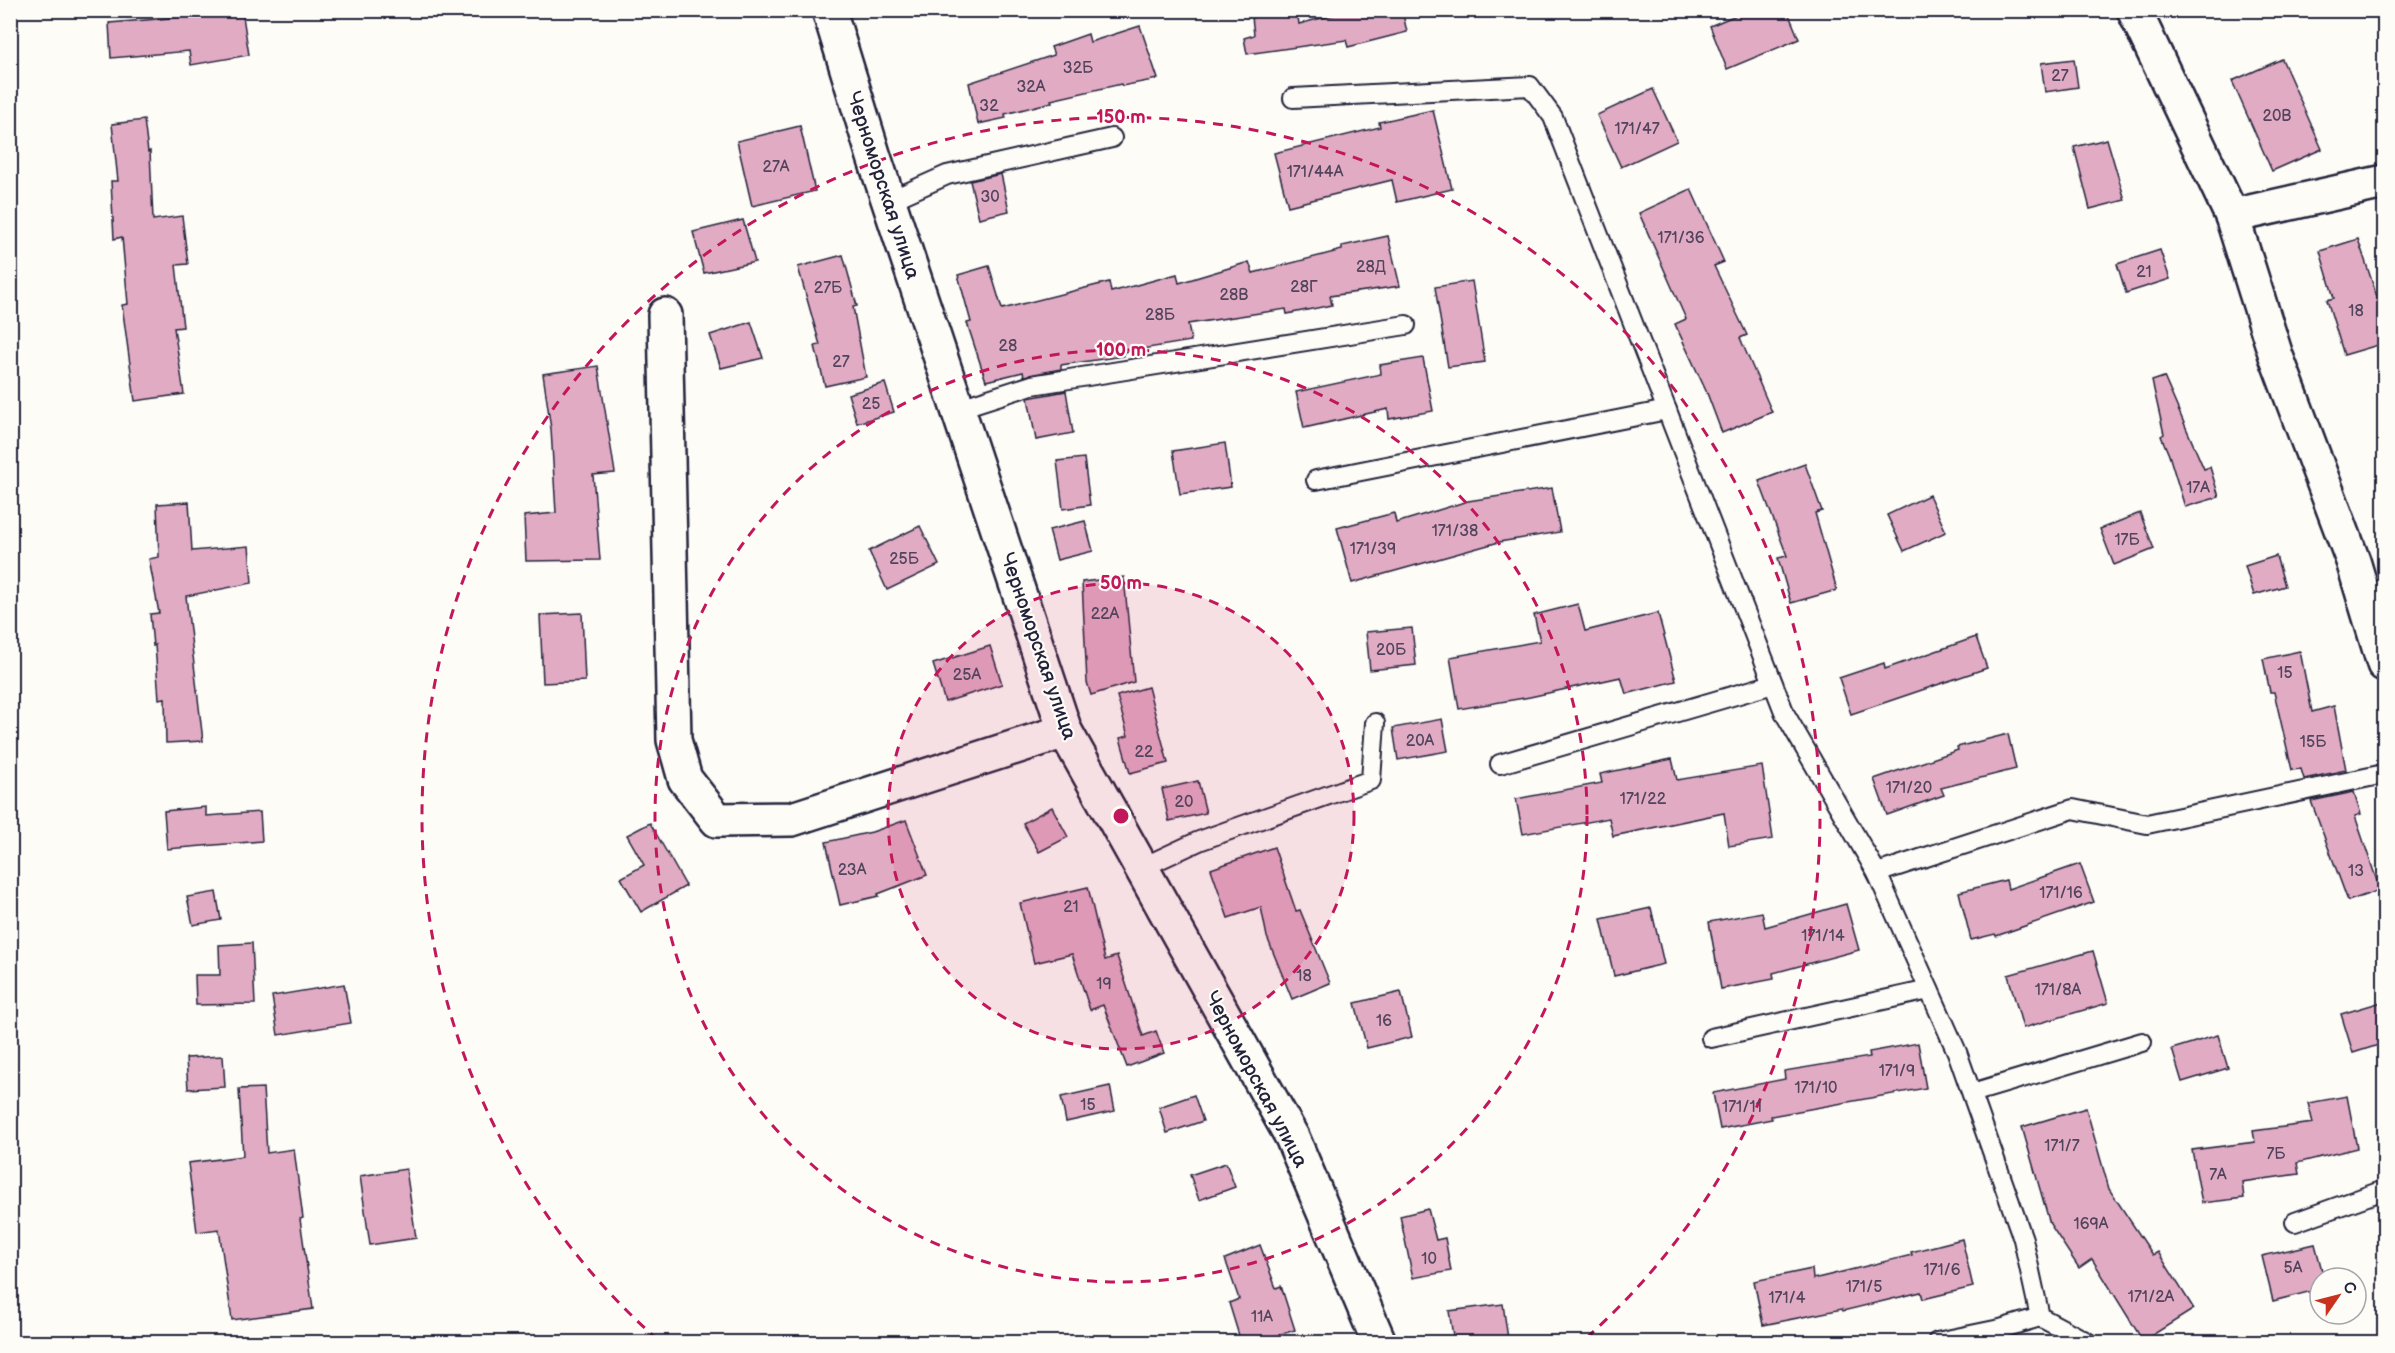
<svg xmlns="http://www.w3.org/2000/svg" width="2395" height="1353" font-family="'Balsamiq Sans',sans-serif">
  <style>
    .building { fill: #e1abc3; stroke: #22223b; stroke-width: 1.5 }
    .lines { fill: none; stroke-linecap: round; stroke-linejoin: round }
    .service-casing { stroke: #22223b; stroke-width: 22 }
    .minor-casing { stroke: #22223b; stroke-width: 38 }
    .service { stroke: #fdfcf7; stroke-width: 18 }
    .minor { stroke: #fdfcf7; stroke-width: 33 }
    .ring { fill: none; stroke: #c2185b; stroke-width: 3; stroke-dasharray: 10 8 }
    .labels { text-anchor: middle; stroke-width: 4.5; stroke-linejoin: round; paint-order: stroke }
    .number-label { font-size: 16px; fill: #52445d }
    .street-label { font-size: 20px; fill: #22223b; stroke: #fdfcf7 }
    .centre { fill: #c2185b; stroke: #fdfcf7; stroke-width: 3 }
    .ring-label { font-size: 18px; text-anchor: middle; font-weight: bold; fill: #c2185b; stroke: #fdfcf7; stroke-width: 4.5; stroke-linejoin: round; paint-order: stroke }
  </style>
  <rect width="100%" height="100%" fill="#fdfcf7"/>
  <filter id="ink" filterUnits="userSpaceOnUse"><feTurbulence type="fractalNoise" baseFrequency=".0167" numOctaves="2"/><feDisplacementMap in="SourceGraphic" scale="12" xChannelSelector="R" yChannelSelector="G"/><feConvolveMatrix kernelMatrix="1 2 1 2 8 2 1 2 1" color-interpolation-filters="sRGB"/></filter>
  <g filter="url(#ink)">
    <g class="building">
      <polygon points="181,10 242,10 249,55 191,65 189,51 111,58 109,23 182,17"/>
      <polygon points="1297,10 1299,24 1351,10 1402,10 1407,32 1348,47 1346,40 1247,54 1244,38 1254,35 1252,17"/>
      <polygon points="1748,10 1787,10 1799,39 1727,69 1710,26"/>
      <polygon points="1140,26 1158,79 1122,86 1121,84 1051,100 1052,102 1005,114 1006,118 978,124 969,83 1054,55 1051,47 1088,34 1090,42"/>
      <polygon points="2074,59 2078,87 2045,92 2041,63"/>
      <polygon points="2282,59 2322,149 2272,171 2232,81"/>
      <polygon points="1653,89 1677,141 1621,167 1597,115"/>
      <polygon points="1433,110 1452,189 1397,202 1392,180 1288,206 1274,153 1380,127 1379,122"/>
      <polygon points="144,120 148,152 150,151 153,220 182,216 188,264 176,265 183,327 174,328 184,394 135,401 122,305 128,304 122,237 114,239 111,181 118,181 112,124"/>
      <polygon points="800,126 815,191 752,206 737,141"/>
      <polygon points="2107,139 2125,200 2090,209 2074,147"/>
      <polygon points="1001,174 1009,211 979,218 970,181"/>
      <polygon points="1691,189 1724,262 1714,266 1747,335 1740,338 1772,412 1722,433 1707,393 1675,324 1686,319 1639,213"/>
      <polygon points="743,220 755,262 704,273 693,232"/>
      <polygon points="1388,236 1400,286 1330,296 1332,305 1287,314 1286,309 1188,324 1191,341 1123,352 1124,356 1061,365 1061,369 1024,376 1023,372 986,381 967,323 971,322 958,275 989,266 1002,309 1109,282 1111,292 1177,274 1179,283 1249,262 1253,273 1342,250 1342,246"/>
      <polygon points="2358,239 2385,321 2385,343 2344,355 2327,300 2334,298 2320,251"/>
      <polygon points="2160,250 2170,279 2126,293 2117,264"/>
      <polygon points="843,255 857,306 853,307 866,377 825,386 815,346 820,345 798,267"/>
      <polygon points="1472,281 1485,362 1448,367 1435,287"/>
      <polygon points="751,322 763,358 721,368 710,335"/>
      <polygon points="1423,358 1433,411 1389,419 1388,409 1304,428 1296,392 1381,374 1380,365"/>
      <polygon points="598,366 615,473 593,475 600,560 526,561 524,516 556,513 551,429 543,374"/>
      <polygon points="2164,377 2204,469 2210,467 2219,497 2185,507 2169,455 2161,436 2164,434 2152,381"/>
      <polygon points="885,383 894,412 857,423 848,394"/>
      <polygon points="1066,391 1073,433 1036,440 1028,398"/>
      <polygon points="1225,443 1231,487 1180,494 1173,451"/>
      <polygon points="1084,458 1090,505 1063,509 1057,461"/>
      <polygon points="1805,464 1822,511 1815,513 1837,590 1791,603 1778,558 1787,556 1759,481"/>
      <polygon points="1552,488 1560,532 1499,542 1352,583 1337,528 1394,513 1396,523 1468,501"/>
      <polygon points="1929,495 1946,532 1904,551 1887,515"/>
      <polygon points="189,502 192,551 249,546 252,583 186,596 203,741 166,743 165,698 159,699 155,645 153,646 150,614 159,613 149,559 159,557 157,504"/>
      <polygon points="2140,513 2154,549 2114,565 2100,529"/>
      <polygon points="1085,521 1093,551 1057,560 1049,530"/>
      <polygon points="920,526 939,565 887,590 869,551"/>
      <polygon points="2276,556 2285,586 2254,595 2245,566"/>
      <polygon points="1124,577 1134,682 1091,695 1087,682 1082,582"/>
      <polygon points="1578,604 1585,631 1658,613 1676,681 1626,694 1621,677 1530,697 1459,709 1450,657 1540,641 1534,615"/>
      <polygon points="582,613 585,681 543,683 540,615"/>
      <polygon points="1412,628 1416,665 1370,670 1366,632"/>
      <polygon points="1976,637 1987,668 1851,714 1839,678 1884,663 1885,669"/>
      <polygon points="990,646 1002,684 945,702 933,664"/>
      <polygon points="2300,651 2312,712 2334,706 2346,770 2304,779 2301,769 2292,770 2274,692 2270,692 2263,659"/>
      <polygon points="1148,687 1168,763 1130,773 1120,738 1128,736 1117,696"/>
      <polygon points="1442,719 1448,751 1398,760 1393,728"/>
      <polygon points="2008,734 2016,769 1941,788 1944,795 1887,815 1874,779 1958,750 1957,747"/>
      <polygon points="1672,759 1677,780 1762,766 1773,839 1729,846 1724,813 1613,836 1609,818 1523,834 1516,799 1602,783 1600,774"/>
      <polygon points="1198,781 1206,813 1169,821 1162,789"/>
      <polygon points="2354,792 2361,814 2355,816 2380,890 2348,901 2311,801"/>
      <polygon points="206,807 206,816 260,812 262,841 167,849 164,811"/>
      <polygon points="1052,807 1068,837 1039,852 1023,823"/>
      <polygon points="906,820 927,875 878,894 879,896 840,905 826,842 872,832"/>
      <polygon points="650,823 686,886 641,912 621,878 644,865 627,835"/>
      <polygon points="1274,847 1296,911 1300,910 1330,983 1292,999 1267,937 1261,907 1228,918 1211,869"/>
      <polygon points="2080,864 2094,902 1996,936 1995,934 1971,940 1959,892 2006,880 2008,889"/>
      <polygon points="1088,887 1105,960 1117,956 1143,1036 1156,1031 1164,1053 1127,1067 1103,1005 1090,1010 1072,954 1034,963 1020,903"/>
      <polygon points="216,892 221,920 193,925 187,897"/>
      <polygon points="1846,904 1859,950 1773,973 1774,979 1721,989 1709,922 1762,912 1765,927"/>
      <polygon points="1651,908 1664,964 1614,976 1601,919"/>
      <polygon points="252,943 255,1004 196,1005 195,975 220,975 219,945"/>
      <polygon points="2093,951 2108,1003 2023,1028 2008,975"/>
      <polygon points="344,984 351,1023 278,1035 272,996"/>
      <polygon points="1401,992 1412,1037 1367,1048 1355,1003"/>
      <polygon points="2385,1001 2385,1043 2353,1053 2341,1014"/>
      <polygon points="2218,1035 2228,1068 2182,1082 2172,1049"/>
      <polygon points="1918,1043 1926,1088 1771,1116 1772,1119 1720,1129 1713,1093 1785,1079 1784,1071 1870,1057 1869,1052"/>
      <polygon points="223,1056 225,1087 188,1089 186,1058"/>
      <polygon points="1110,1086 1115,1111 1066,1122 1061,1097"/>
      <polygon points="263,1088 267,1153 294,1149 303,1218 300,1219 313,1309 232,1320 219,1229 197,1232 188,1163 243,1156 239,1089"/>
      <polygon points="1194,1095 1203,1121 1167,1133 1159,1107"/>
      <polygon points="2347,1096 2357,1148 2297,1163 2299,1174 2242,1182 2244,1198 2202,1203 2192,1150 2255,1142 2253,1131 2313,1123 2308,1103"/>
      <polygon points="2086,1108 2109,1189 2153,1255 2158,1252 2194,1309 2143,1341 2092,1259 2079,1268 2050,1224 2022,1127"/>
      <polygon points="1226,1163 1235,1187 1199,1200 1190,1175"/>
      <polygon points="406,1169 416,1238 370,1245 360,1176"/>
      <polygon points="1428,1209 1436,1240 1445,1238 1451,1271 1413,1278 1400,1216"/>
      <polygon points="1962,1239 1973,1287 1923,1299 1921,1292 1843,1311 1842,1309 1763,1325 1754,1281 1812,1269 1813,1279 1912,1255 1911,1252"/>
      <polygon points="2315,1244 2324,1278 2320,1278 2320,1289 2273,1301 2262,1256"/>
      <polygon points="1260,1245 1276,1288 1281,1286 1295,1330 1255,1342 1241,1342 1229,1303 1239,1299 1225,1259"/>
      <polygon points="1503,1304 1508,1339 1482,1342 1454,1342 1449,1311"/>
    </g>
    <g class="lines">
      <g class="service-casing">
        <g id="service">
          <polyline points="1293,98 1530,86 1553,117 1785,714 1877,873 1957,1052 2023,1239 2040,1317"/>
          <polyline points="889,201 947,175 1112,138"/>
          <polyline points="957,409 1032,385 1406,325"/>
          <polyline points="1316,480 1667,410"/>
          <polyline points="1500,764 1773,684"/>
          <polyline points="1141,868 1199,841 1371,780 1375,723"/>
          <polyline points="1877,873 2073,809 2147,824 2384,774"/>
          <polyline points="1711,1038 1929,990"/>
          <polyline points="1972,1093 2142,1042"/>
          <polyline points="2295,1222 2384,1190"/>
          <polyline points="1937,1342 2000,1329 2040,1317 2087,1342"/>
        </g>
      </g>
      <g class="minor-casing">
        <g id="minor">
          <polyline points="829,10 874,157 1065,731 1292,1137 1379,1342"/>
          <polyline points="2134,10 2232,216 2276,356 2353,561 2384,664"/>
          <polyline points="2232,216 2384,182"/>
          <polyline points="665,315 674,740 685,779 717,820 792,819 1065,731"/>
        </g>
      </g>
      <use href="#service" class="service"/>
      <use href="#minor" class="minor"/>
    </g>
  </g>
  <circle cx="1121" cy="816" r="233" fill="#c2185b" fill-opacity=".12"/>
  <g class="ring">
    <circle cx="1121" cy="816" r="233"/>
    <circle cx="1121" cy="816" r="466"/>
    <path d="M658 1340A699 699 0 1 1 1584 1340"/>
  </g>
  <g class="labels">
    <g class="number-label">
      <text x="1078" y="73">32Б</text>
      <text x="2060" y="81">27</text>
      <text x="1031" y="92">32А</text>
      <text x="989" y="111">32</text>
      <text x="2277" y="121">20В</text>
      <text x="1637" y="134">171/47</text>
      <text x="776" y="172">27А</text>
      <text x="1315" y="177">171/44А</text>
      <text x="990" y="202">30</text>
      <text x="1681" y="243">171/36</text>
      <text x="1371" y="272">28Д</text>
      <text x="2144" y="277">21</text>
      <text x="1304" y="292">28Г</text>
      <text x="828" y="293">27Б</text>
      <text x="1234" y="300">28В</text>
      <text x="2356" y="316">18</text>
      <text x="1160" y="320">28Б</text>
      <text x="1008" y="351">28</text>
      <text x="841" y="367">27</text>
      <text x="871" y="409">25</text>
      <text x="2198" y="493">17А</text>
      <text x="1455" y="536">171/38</text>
      <text x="2127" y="545">17Б</text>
      <text x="1373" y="554">171/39</text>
      <text x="904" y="564">25Б</text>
      <text x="1105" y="619">22А</text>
      <text x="1391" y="655">20Б</text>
      <text x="2285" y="678">15</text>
      <text x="967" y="680">25А</text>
      <text x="1420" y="746">20А</text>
      <text x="2313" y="747">15Б</text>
      <text x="1144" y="757">22</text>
      <text x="1909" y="793">171/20</text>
      <text x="1643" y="804">171/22</text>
      <text x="1184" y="807">20</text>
      <text x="852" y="875">23А</text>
      <text x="2356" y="876">13</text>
      <text x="2061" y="898">171/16</text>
      <text x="1071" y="912">21</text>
      <text x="1823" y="941">171/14</text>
      <text x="1304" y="981">18</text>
      <text x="1104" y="989">19</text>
      <text x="2058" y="995">171/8А</text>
      <text x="1384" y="1026">16</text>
      <text x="1897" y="1076">171/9</text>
      <text x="1816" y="1093">171/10</text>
      <text x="1088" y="1110">15</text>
      <text x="1742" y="1112">171/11</text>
      <text x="2062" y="1151">171/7</text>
      <text x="2276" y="1159">7Б</text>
      <text x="2218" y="1180">7А</text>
      <text x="2091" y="1229">169А</text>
      <text x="1429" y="1264">10</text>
      <text x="2293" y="1273">5А</text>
      <text x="1942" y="1275">171/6</text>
      <text x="1864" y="1292">171/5</text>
      <text x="2151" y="1302">171/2А</text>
      <text x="1787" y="1303">171/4</text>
      <text x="1262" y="1322">11А</text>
    </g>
    <g class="street-label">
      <text transform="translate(884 185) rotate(72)" y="7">Черноморская улица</text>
      <text transform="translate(1039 646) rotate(71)" y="7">Черноморская улица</text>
      <text transform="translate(1257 1079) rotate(62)" y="7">Черноморская улица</text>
    </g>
  </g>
  <circle cx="1121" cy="816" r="9" class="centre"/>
  <g class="ring-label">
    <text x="1121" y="123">150 m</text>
    <text x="1121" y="356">100 m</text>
    <text x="1121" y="589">50 m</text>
  </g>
  <rect width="2395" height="1353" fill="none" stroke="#fdfcf7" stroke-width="36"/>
  <rect x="18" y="18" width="2359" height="1317" fill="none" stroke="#22223b" stroke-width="2" filter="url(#ink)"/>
  <g transform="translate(2338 1296) rotate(55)"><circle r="28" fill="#fdfcf7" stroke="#a5a5ac" stroke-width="1.5"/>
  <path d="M0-4.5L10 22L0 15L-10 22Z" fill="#c8321e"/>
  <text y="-9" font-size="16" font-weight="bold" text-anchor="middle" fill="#22223b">С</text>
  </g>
</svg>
